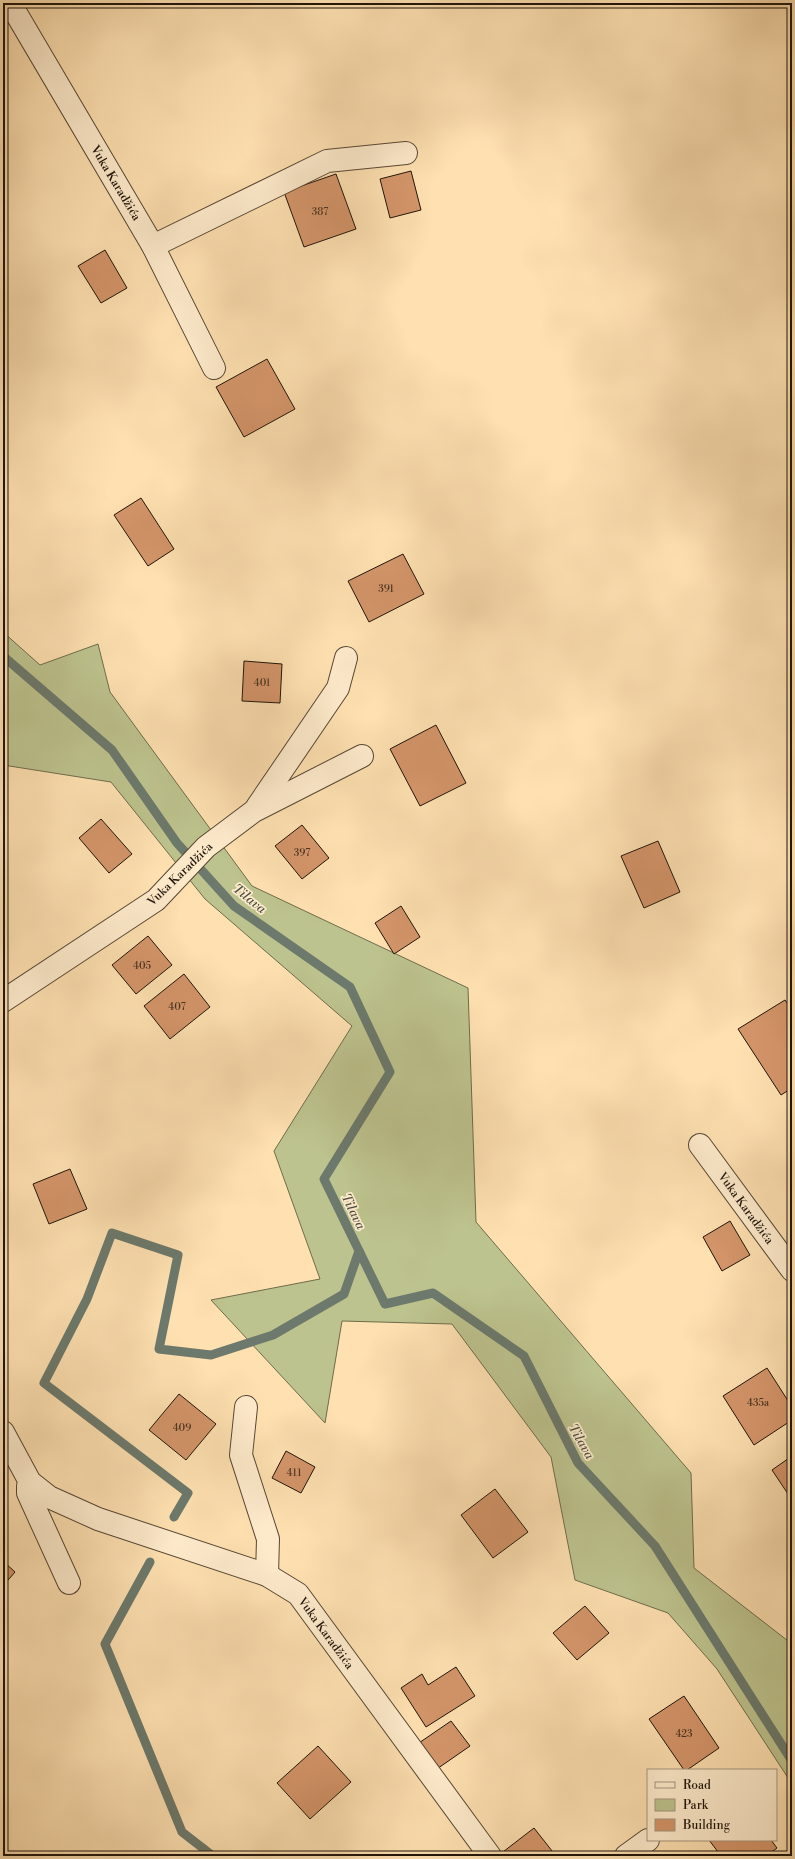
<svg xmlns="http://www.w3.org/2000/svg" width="795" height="1859" font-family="'Libre Bodoni',serif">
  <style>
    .green { fill: #bdc38e; stroke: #6e6c4c }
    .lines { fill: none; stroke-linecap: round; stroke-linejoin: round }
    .stream { stroke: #6c796c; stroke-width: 9 }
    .building { fill: #d4956a; stroke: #1f140a }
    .minor-casing { stroke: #574734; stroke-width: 24 }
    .minor { stroke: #feebcc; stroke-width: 22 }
    .labels { text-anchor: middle; stroke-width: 3.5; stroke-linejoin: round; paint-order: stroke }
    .number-label { font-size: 10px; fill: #4c3422 }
    .street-label { font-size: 12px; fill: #1f140a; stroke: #feebcc }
    .water-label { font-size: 13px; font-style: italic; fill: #4c4f43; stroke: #feebcc }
  </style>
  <rect width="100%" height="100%" fill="#fee0b1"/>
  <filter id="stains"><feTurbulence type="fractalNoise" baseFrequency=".005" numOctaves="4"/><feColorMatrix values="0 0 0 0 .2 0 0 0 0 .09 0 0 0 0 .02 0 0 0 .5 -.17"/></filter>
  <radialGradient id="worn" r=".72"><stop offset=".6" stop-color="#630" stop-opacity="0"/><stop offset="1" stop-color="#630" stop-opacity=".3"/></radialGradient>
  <polygon class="green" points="3,632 40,665 98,644 110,692 252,886 468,988 476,1222 691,1473 694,1568 792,1644 792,1784 717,1669 668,1613 575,1580 551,1457 452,1324 342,1321 325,1423 211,1300 320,1279 274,1151 352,1026 205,899 111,782 3,765"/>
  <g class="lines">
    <g class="stream">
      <polyline points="3,656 112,750 177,843 234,906 350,987 390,1072 324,1179 385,1304 433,1293 524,1356 578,1463 655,1546 792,1761"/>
      <polyline points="174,1517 188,1493 44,1383 87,1299 112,1233 178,1255 159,1349 211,1355 273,1335 344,1294 359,1251"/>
      <polyline points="150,1562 105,1644 182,1832 213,1856"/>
    </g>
  </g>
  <g class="building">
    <polygon points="411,171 421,210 390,218 380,179"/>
    <polygon points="336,174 356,229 304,247 284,192"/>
    <polygon points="105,250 127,288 101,303 78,266"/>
    <polygon points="267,359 295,409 244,437 216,387"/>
    <polygon points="141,498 174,549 148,566 114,515"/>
    <polygon points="403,554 424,594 369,622 348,581"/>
    <polygon points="244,661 282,664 280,703 242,701"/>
    <polygon points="436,725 466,783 420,806 390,749"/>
    <polygon points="101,819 132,854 109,873 79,838"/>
    <polygon points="302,825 329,858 302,879 275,846"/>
    <polygon points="658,841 680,892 644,908 621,856"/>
    <polygon points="401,906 420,937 394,954 375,923"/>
    <polygon points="148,936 172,965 136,994 112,965"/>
    <polygon points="184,974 210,1007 170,1039 144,1006"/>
    <polygon points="785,1000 792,1010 792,1088 781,1095 738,1029"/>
    <polygon points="70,1169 87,1209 49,1224 33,1184"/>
    <polygon points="730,1221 750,1255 722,1271 703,1237"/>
    <polygon points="767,1368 792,1407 792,1420 754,1445 723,1396"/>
    <polygon points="179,1394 216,1424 186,1460 149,1430"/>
    <polygon points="286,1451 315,1467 301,1493 272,1478"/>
    <polygon points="792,1456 792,1500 772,1470"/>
    <polygon points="495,1489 528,1532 493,1558 461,1515"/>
    <polygon points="3,1561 15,1572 3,1586"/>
    <polygon points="585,1606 609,1633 577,1660 553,1633"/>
    <polygon points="456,1667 475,1696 426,1727 401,1688 422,1674 428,1685"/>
    <polygon points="684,1696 719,1748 687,1770 684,1770 649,1719"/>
    <polygon points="451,1721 470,1746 434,1771 416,1745"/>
    <polygon points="318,1746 351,1782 310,1819 277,1783"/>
    <polygon points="534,1828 556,1856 499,1856 499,1855"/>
    <polygon points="709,1840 771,1840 777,1848 766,1856 721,1856"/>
  </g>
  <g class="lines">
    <g class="minor-casing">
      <g id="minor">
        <polyline points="10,3 153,246 214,368"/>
        <polyline points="153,246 327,161 406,153"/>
        <polyline points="257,807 338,688 346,658"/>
        <polyline points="3,1001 156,900 206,847 254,811 362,756"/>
        <polyline points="700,1145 792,1270"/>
        <polyline points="246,1407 241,1455 268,1539 267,1575"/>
        <polyline points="3,1432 30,1482 49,1497 98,1519 267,1575 298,1594 490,1856"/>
        <polyline points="30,1482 28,1486 28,1493 69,1583"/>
        <polyline points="626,1856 648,1840"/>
      </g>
    </g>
    <use href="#minor" class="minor"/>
  </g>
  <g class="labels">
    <g class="number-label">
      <text x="320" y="215">387</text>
      <text x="386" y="592">391</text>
      <text x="262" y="686">401</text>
      <text x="302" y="856">397</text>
      <text x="142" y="969">405</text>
      <text x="177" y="1010">407</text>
      <text x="758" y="1406">435a</text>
      <text x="182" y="1431">409</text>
      <text x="294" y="1476">411</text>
      <text x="684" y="1737">423</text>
    </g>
    <g class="street-label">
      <text transform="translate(116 183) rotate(59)" y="4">Vuka Karadžića</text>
      <text transform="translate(180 874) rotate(-44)" y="4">Vuka Karadžića</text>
      <text transform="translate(746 1208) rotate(54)" y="4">Vuka Karadžića</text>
      <text transform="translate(326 1633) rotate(54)" y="4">Vuka Karadžića</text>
    </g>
    <g class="water-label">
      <text transform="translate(250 898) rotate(39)" y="5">Tilava</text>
      <text transform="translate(354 1211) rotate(64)" y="5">Tilava</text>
      <text transform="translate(582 1441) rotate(60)" y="5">Tilava</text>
    </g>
  </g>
  <rect width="795" height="1859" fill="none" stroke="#fee0b1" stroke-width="16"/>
  <rect x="4" y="4" width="787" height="1851" fill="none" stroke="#1f140a" stroke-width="2"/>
  <rect x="8" y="8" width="779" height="1843" fill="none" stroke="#1f140a"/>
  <rect x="647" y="1769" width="130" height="72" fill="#feebcc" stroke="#a5957e"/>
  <rect x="655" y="1782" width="20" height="6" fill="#feebcc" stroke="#a5957e"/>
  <text x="683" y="1789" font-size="12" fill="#1f140a">Road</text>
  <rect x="655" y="1799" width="20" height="12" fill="#bdc38e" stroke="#a5957e"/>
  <text x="683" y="1809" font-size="12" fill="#1f140a">Park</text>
  <rect x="655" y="1819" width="20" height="12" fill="#d4956a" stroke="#a5957e"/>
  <text x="683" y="1829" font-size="12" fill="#1f140a">Building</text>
  <rect width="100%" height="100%" filter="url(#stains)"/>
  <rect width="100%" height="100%" fill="url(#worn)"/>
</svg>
